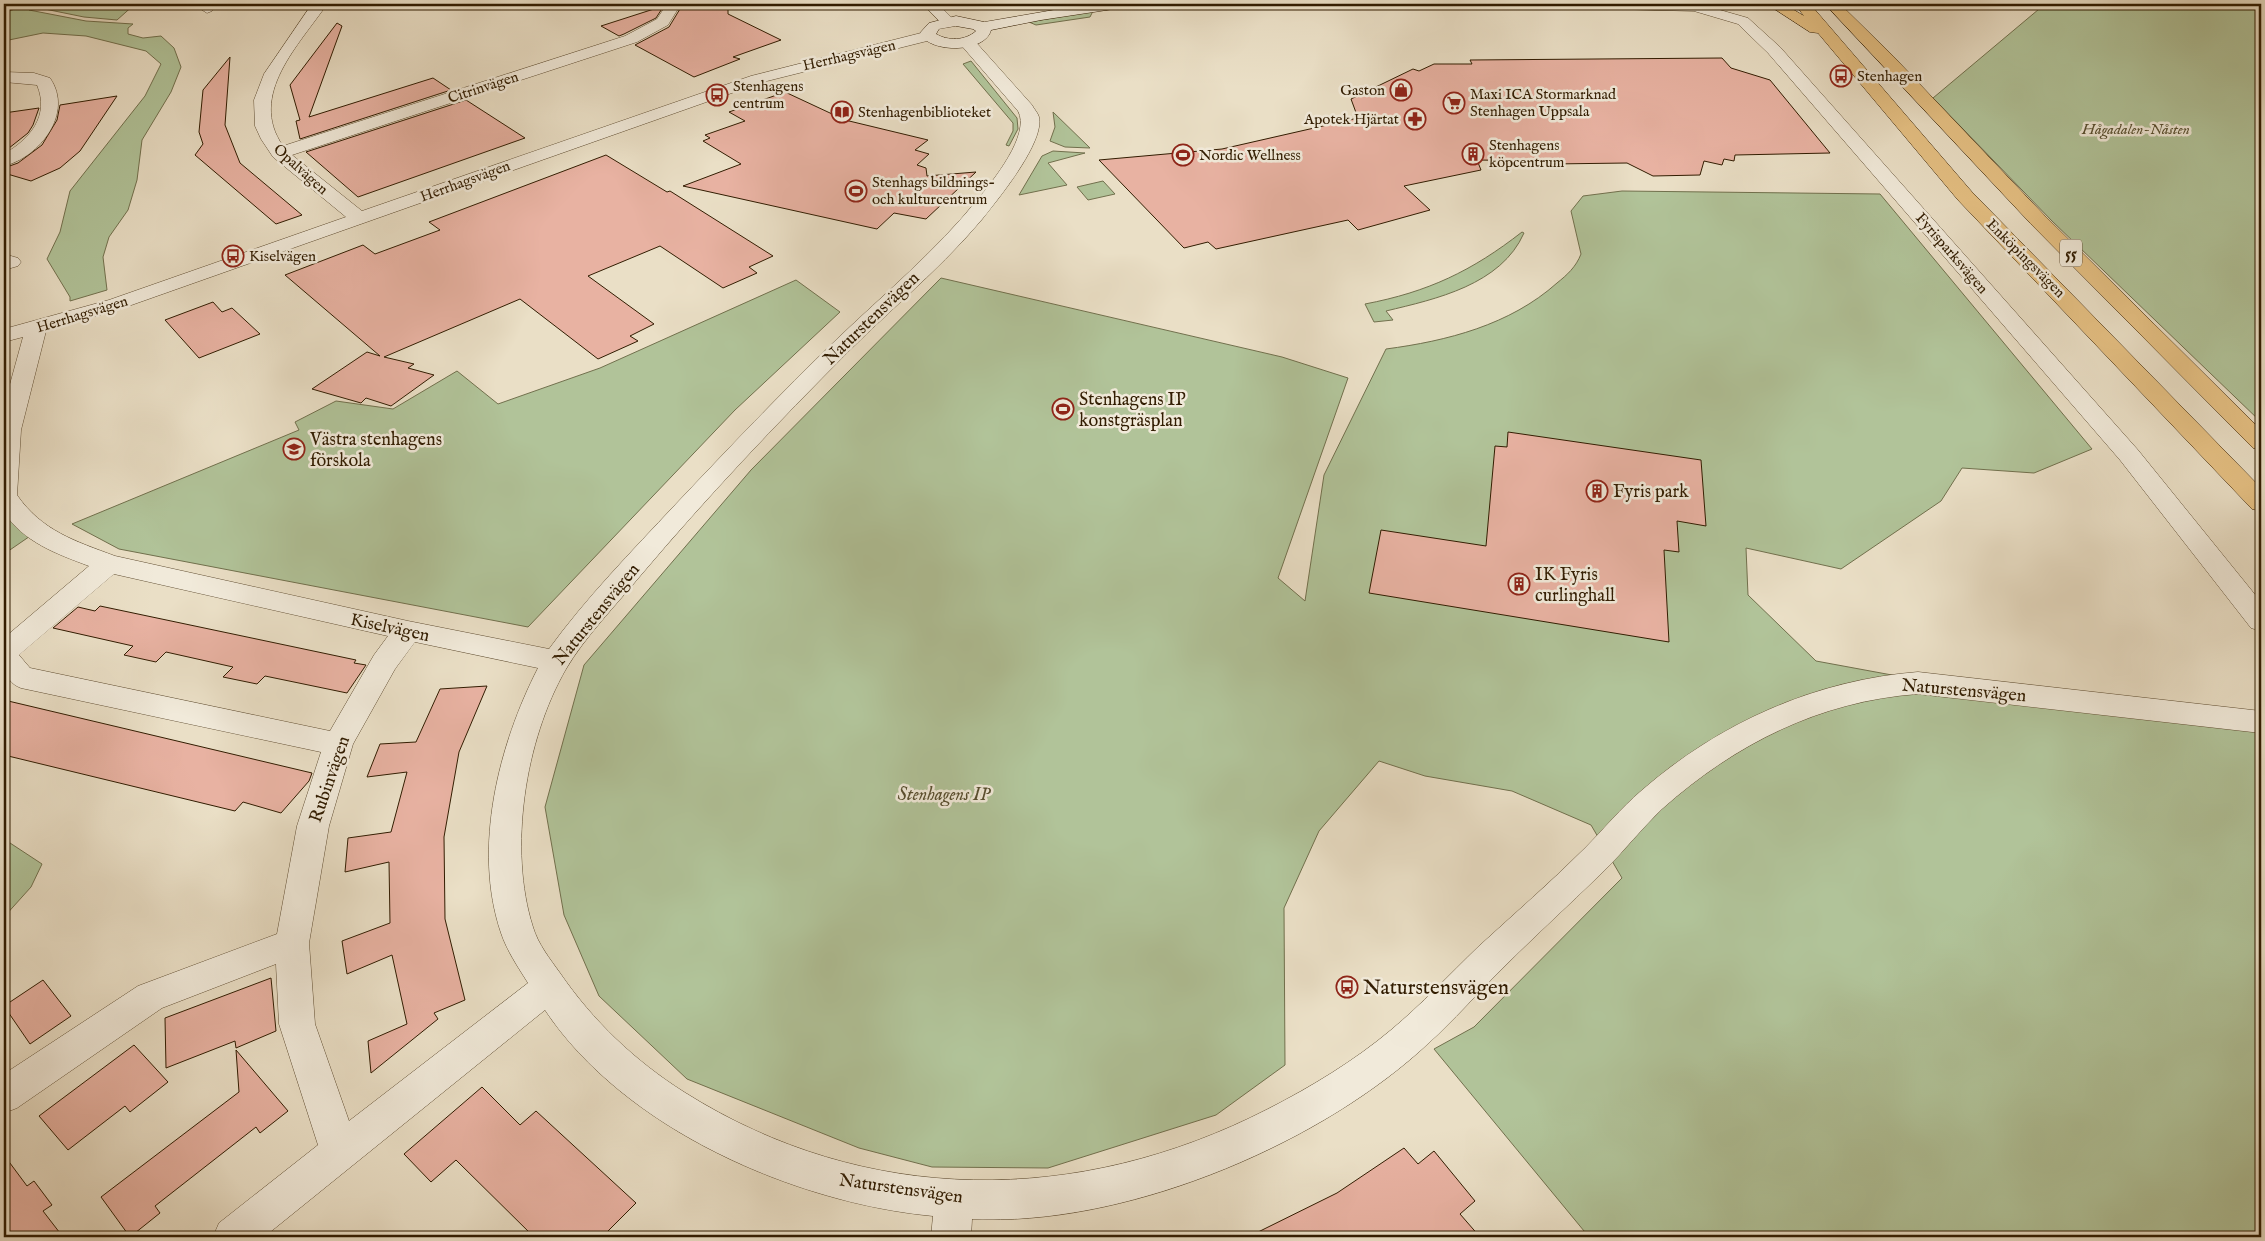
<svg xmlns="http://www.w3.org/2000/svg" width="2265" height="1241" font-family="'IM FELL English',serif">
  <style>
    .green { fill: #b1c399; stroke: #71704d }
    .building { fill: #e8b2a2; stroke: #311c01 }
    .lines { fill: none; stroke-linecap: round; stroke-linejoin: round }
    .street-casing { stroke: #5f4d32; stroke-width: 1 }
    .secondary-casing { stroke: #311c01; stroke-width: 1 }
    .primary-casing { stroke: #311c01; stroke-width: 1 }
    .street { fill: #f1eada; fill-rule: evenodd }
    .secondary { fill: #f1eada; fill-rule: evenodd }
    .primary { fill: #e5c083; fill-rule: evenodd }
    .labels { text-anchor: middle; stroke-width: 5; stroke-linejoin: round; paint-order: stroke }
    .far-street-label { font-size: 15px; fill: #311c01; stroke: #f1eada }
    .far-poi-label { font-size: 15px; fill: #311c01; stroke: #f1eada; text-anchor: start }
    .far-park-label { font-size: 15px; font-style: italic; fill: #574e2f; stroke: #f1eada }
    .shield { fill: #f1eada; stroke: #6b5a42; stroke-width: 1 }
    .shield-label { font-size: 16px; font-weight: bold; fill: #311c01 }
    .street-label { font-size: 18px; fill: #311c01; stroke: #f1eada }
    .poi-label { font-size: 18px; fill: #311c01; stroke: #f1eada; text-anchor: start }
    .park-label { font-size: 18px; font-style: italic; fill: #574e2f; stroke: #f1eada }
    .near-poi-label { font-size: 21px; fill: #311c01; stroke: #f1eada; text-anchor: start }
  </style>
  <rect width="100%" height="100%" fill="#eadfc6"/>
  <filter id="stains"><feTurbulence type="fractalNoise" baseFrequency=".004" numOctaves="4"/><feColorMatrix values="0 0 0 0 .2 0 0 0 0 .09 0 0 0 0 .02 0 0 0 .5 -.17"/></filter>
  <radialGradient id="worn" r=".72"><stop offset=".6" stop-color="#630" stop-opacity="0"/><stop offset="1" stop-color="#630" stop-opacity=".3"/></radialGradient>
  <g class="green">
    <polygon points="28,4 135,4 117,20 84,17 35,7 29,10 86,21 133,24 128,28 128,34 143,38 161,36 174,48 181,67 171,92 142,140 137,180 128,210 109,237 103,257 107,290 70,301 70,297 47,259 60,232 70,191 145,96 161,64 146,51 86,36 43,33 4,41 4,13"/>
    <polygon points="2045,4 2261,4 2261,422 2052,221 1933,98"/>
    <polygon points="1093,11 1090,17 1036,25 1029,22"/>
    <polygon points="971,61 1017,118 1018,129 1009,146 1006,145 1013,131 1013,123 963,64"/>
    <polygon points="1053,112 1090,148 1065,147 1050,141 1055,127"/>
    <polygon points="1053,151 1085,153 1048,163 1067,185 1019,195 1042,156"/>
    <polygon points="1103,181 1115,194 1088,200 1077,187"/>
    <path d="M 1622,191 L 1880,194 L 2092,449 L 2034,473 L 1962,468 L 1941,501 L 1841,569 L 1746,548 L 1748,595 L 1816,661 L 2022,699 L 2174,717 L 2261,731 L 2261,1237 L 1589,1237 L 1434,1049 L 1474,1027 L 1622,878 L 1591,825 L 1512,791 L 1425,776 L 1379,761 L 1319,831 L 1284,908 L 1285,1065 L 1216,1115 L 1048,1168 L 932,1167 L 859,1148 L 687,1079 L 599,996 L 564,915 L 545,807 L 584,665 L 751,470 L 941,278 L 1282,357 L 1348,378 L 1278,578 L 1305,601 L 1324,475 L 1386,349 C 1447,341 1510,325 1557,283 C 1567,275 1576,267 1581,254 L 1571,211 L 1583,196 Z"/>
    <path d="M 1522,232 L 1524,233 C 1501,285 1436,299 1386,311 L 1393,320 L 1374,322 L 1365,304 C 1428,292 1472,271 1522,232 Z"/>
    <polygon points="796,280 840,312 735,410 528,627 119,549 72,524 299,430 295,422 336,401 393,409 457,371 498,404 600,368"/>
    <polygon points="15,510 36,532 4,554 4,513"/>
    <polygon points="4,811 7,841 42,864 31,887 4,917"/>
  </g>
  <g class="building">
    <polygon points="656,4 665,4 656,18 624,34 619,36 601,26 657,8"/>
    <polygon points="683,4 728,4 728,14 781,40 733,57 740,59 694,77 635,45 669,27"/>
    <polygon points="337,23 342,26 309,117 433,78 451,90 300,139 296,121 300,120 290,85"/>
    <polygon points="230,57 225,125 240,163 302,215 276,224 195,155 203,144 199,132 203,90"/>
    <polygon points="1722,58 1731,68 1770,80 1830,153 1735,155 1734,161 1724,159 1722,165 1704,161 1700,175 1653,176 1627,163 1551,164 1546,161 1477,160 1481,170 1404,186 1430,210 1358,230 1348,220 1216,249 1208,242 1184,248 1099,160 1222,149 1358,118 1351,99 1413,69 1419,71 1434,64 1472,64 1470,60"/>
    <polygon points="785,92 845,120 928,140 915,150 929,154 917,165 926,168 927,176 976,172 926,219 894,213 877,229 683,186 741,164 703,141 710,138 705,135 745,121 729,112"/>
    <polygon points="117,96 80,151 60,168 31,181 4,173 4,168 18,163 42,145 57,120 60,105"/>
    <polygon points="466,100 525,138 358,197 306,152"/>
    <polygon points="39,108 33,125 28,133 4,152 4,113"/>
    <polygon points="606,155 667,192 670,191 773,256 749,267 757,273 723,288 660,246 588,276 654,324 630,336 638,341 598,359 520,299 384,357 414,364 408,368 434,375 391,406 366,398 361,403 312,389 367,352 380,356 285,275 363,245 375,254 440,230 429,222"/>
    <polygon points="213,302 222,312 232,308 260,334 199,358 165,320"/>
    <polygon points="1508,432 1701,460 1706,526 1677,521 1679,552 1664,550 1669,642 1369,593 1381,530 1486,546 1495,446 1507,447"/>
    <polygon points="100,606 356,660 354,663 366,665 347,693 265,676 257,684 223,677 233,667 166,652 156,662 124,655 133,646 53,628 78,607 95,611"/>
    <polygon points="487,686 459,752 444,837 445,919 465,1000 434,1013 438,1019 371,1073 368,1041 407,1024 392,955 347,974 342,941 390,923 389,862 345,872 348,838 391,832 407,772 367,777 380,744 416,742 440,689"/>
    <polygon points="4,700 312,773 309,781 281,813 243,802 235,811 4,755"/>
    <polygon points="271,978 276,1031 236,1048 235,1041 166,1068 165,1018"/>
    <polygon points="43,980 71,1016 30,1044 4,1006"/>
    <polygon points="134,1045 168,1082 130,1112 125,1106 68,1150 39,1116"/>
    <polygon points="236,1050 288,1111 260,1133 256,1127 155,1206 160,1213 130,1237 101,1197 239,1092"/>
    <polygon points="482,1087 520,1125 536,1111 636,1203 602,1237 534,1237 456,1160 431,1182 404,1154"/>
    <polygon points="1404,1148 1418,1164 1434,1151 1475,1201 1460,1214 1480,1237 1248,1237 1337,1193"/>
    <polygon points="4,1155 27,1186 34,1181 52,1205 43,1211 63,1237 4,1237"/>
  </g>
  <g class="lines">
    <g class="street-casing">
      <g id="street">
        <polygon points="203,4 218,4 212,11 207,13 199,8"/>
        <path d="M 312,4 L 327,4 C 300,44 247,95 283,146 L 625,36 L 657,19 L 667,4 L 681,4 L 668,25 L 637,42 L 292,155 L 362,211 L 751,76 L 929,31 L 937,36 L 935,39 L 763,82 L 123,308 L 46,331 L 21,430 L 17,495 C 42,531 75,541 115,556 L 408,621 L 549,649 C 586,598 632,551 675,505 C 728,449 781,393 836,340 C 884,294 936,251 978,199 C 993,181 1031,134 1018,111 L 961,45 L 959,42 L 961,39 L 973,39 L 1032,105 C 1034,109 1038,113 1039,117 C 1044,138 1011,182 998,199 C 956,256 899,301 849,351 C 777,423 706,498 641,575 C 617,604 584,638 566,669 C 525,740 508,849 533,927 C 538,944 550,959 560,973 C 593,1021 635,1061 684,1092 C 866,1207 1079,1206 1268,1109 C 1311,1087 1354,1061 1391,1030 C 1422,1004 1449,975 1478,947 C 1514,914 1551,882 1585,848 C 1604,829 1621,808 1641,791 C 1719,723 1815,680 1918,672 L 2261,711 L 2261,733 L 1918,694 C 1820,701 1735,744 1662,809 C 1642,828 1624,851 1605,870 C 1567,907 1528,942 1491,980 C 1468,1004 1445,1029 1420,1051 C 1310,1149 1120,1227 972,1219 L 971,1237 L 931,1237 L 933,1216 C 795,1203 624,1129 545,1010 L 264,1237 L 213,1237 L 219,1223 L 318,1145 L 279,1024 L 276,964 L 162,1008 L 17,1108 L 4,1113 L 4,1074 L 138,986 L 277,934 L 297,826 L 321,752 L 21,688 C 0,680 4,659 4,638 L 89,566 C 57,554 23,542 4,512 L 4,406 L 23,337 L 4,342 L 4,329 L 109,300 L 346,217 L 273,157 L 261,139 L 255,126 L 254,100 L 264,74 ZM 114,574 L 388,636 L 374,655 L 330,731 L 30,668 L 19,655 ZM 415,642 L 538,668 C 499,744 472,848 501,933 C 507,951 518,967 528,983 L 349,1121 L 315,1024 L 309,943 L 329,826 L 353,744 L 395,669 Z"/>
        <polygon points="923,4 938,4 956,22 948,27 943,25"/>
        <polygon points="1568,4 1699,4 1748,18 1780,47 2138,450 2261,602 2261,631 2251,628 2120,460 1768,53 1738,24 1694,11 1575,8 1570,7"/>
        <path d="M 4,72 L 34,73 L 50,78 C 74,113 40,157 4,166 L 4,154 C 30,139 50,116 37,85 L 4,82 Z"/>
        <polygon points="11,256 18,258 21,262 18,266 4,270 4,258"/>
      </g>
    </g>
    <g class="secondary-casing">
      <path id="secondary" d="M 1089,4 L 1127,4 L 1120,8 L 1041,20 L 991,30 C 986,53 929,54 920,33 L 929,23 L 956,16 L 984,22 ZM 956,26 L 973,29 L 976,31 C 965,41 948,41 936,34 L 939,29 Z"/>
    </g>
    <g class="primary-casing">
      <g id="primary">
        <polygon points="1767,4 1784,4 1804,16 1795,4 1810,4 1972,192 2261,488 2261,511 2252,509 1958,200 1818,33 1810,32"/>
        <polygon points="1825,4 1840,4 1893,56 2045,216 2261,430 2261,450 2253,448 2031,224"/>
      </g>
    </g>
    <use href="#street" class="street"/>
    <use href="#secondary" class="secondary"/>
    <use href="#primary" class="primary"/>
  </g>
  <defs>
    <g id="bus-ring" transform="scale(1.125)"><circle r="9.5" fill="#f1eada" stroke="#8f2418" stroke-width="1.5"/><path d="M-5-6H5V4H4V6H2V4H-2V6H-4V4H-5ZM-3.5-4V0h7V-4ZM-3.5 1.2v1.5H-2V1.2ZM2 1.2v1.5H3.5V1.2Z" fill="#8f2418"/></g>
    <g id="shop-ring" transform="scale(1.125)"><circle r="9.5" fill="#f1eada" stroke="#8f2418" stroke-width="1.5"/><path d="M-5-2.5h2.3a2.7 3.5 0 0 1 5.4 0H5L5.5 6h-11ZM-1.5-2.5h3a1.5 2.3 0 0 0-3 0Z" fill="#8f2418"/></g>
    <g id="supermarket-ring" transform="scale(1.125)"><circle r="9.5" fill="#f1eada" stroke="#8f2418" stroke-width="1.5"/><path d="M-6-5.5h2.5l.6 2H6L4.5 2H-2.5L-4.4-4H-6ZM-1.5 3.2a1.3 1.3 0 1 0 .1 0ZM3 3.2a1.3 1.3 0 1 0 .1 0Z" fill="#8f2418"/></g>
    <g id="library-ring" transform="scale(1.125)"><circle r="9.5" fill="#f1eada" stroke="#8f2418" stroke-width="1.5"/><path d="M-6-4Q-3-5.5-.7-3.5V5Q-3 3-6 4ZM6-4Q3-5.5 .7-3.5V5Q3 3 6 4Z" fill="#8f2418"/></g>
    <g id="pharmacy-ring" transform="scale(1.125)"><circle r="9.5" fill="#f1eada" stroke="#8f2418" stroke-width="1.5"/><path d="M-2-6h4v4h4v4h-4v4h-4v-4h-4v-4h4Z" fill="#8f2418"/></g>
    <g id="building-ring" transform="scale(1.125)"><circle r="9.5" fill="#f1eada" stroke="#8f2418" stroke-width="1.5"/><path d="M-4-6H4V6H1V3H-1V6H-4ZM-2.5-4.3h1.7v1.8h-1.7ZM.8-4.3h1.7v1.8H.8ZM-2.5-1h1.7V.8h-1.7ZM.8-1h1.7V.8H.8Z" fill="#8f2418"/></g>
    <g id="stadium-ring" transform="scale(1.125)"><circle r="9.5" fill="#f1eada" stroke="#8f2418" stroke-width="1.5"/><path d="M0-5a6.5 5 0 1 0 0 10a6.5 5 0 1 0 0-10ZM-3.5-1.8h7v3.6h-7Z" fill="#8f2418"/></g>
    <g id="school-ring" transform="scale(1.125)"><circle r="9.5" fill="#f1eada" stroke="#8f2418" stroke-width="1.5"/><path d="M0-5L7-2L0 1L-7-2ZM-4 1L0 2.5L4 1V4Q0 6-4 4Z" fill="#8f2418"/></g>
  </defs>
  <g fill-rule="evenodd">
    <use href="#bus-ring" x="1841" y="76"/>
    <use href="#shop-ring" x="1401" y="90"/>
    <use href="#bus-ring" x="717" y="95"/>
    <use href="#supermarket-ring" x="1454" y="103"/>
    <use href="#library-ring" x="842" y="112"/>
    <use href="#pharmacy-ring" x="1415" y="119"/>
    <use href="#building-ring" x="1473" y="154"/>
    <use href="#stadium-ring" x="1183" y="155"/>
    <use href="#stadium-ring" x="856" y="191"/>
    <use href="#bus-ring" x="233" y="256"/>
    <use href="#stadium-ring" x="1063" y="409"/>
    <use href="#school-ring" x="294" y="449"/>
    <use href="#building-ring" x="1597" y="491"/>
    <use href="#building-ring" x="1519" y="584"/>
    <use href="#bus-ring" x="1347" y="987"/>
  </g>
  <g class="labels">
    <g class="far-street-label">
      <text transform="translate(849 55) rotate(-13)" y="5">Herrhagsvägen</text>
      <text transform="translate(483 87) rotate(-18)" y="5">Citrinvägen</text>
      <text transform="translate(301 169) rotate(42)" y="5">Opalvägen</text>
      <text transform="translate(465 181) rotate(-20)" y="5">Herrhagsvägen</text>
      <text transform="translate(1952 253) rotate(49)" y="5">Fyrisparksvägen</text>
      <text transform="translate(2026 258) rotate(45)" y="5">Enköpingsvägen</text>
      <text transform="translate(82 314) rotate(-17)" y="5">Herrhagsvägen</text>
    </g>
    <g class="far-poi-label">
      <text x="1857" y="81">Stenhagen</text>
      <text x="733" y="91">Stenhagens<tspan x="733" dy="17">centrum</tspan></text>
      <text x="1385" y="95" text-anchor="end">Gaston</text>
      <text x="1470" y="99">Maxi ICA Stormarknad<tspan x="1470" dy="17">Stenhagen Uppsala</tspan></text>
      <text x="858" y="117">Stenhagenbiblioteket</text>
      <text x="1399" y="124" text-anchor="end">Apotek Hjärtat</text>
      <text x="1489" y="150">Stenhagens<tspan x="1489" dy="17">köpcentrum</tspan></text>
      <text x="1199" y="160">Nordic Wellness</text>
      <text x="872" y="187">Stenhags bildnings-<tspan x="872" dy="17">och kulturcentrum</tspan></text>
      <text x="249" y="261">Kiselvägen</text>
    </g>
    <g class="far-park-label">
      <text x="2136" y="134">Hågadalen-Nåsten</text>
    </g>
    <rect class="shield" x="2060" y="239.5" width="22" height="27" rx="4"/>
    <g class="shield-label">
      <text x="2071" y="259">55</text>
    </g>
    <g class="street-label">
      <text transform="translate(871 318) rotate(-44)" y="6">Naturstensvägen</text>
      <text transform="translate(596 614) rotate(-51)" y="6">Naturstensvägen</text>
      <text transform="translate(390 627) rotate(12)" y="6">Kiselvägen</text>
      <text transform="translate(1964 690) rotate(5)" y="6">Naturstensvägen</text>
      <text transform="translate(329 779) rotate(-71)" y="6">Rubinvägen</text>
      <text transform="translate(901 1188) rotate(8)" y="6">Naturstensvägen</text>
    </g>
    <g class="poi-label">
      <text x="1079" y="405">Stenhagens IP<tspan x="1079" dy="21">konstgräsplan</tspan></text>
      <text x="310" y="445">Västra stenhagens<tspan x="310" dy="21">förskola</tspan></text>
      <text x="1613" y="497">Fyris park</text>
      <text x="1535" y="580">IK Fyris<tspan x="1535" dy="21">curlinghall</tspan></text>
    </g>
    <g class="park-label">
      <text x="944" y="800">Stenhagens IP</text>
    </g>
    <g class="near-poi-label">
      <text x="1363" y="994">Naturstensvägen</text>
    </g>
  </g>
  <rect width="2265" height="1241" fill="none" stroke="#eadfc6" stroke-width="20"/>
  <rect x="5" y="5" width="2255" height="1231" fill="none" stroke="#311c01" stroke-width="2.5"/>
  <rect x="10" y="10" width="2245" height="1221" fill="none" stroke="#311c01"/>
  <rect width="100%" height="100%" filter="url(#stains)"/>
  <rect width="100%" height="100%" fill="url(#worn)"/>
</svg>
